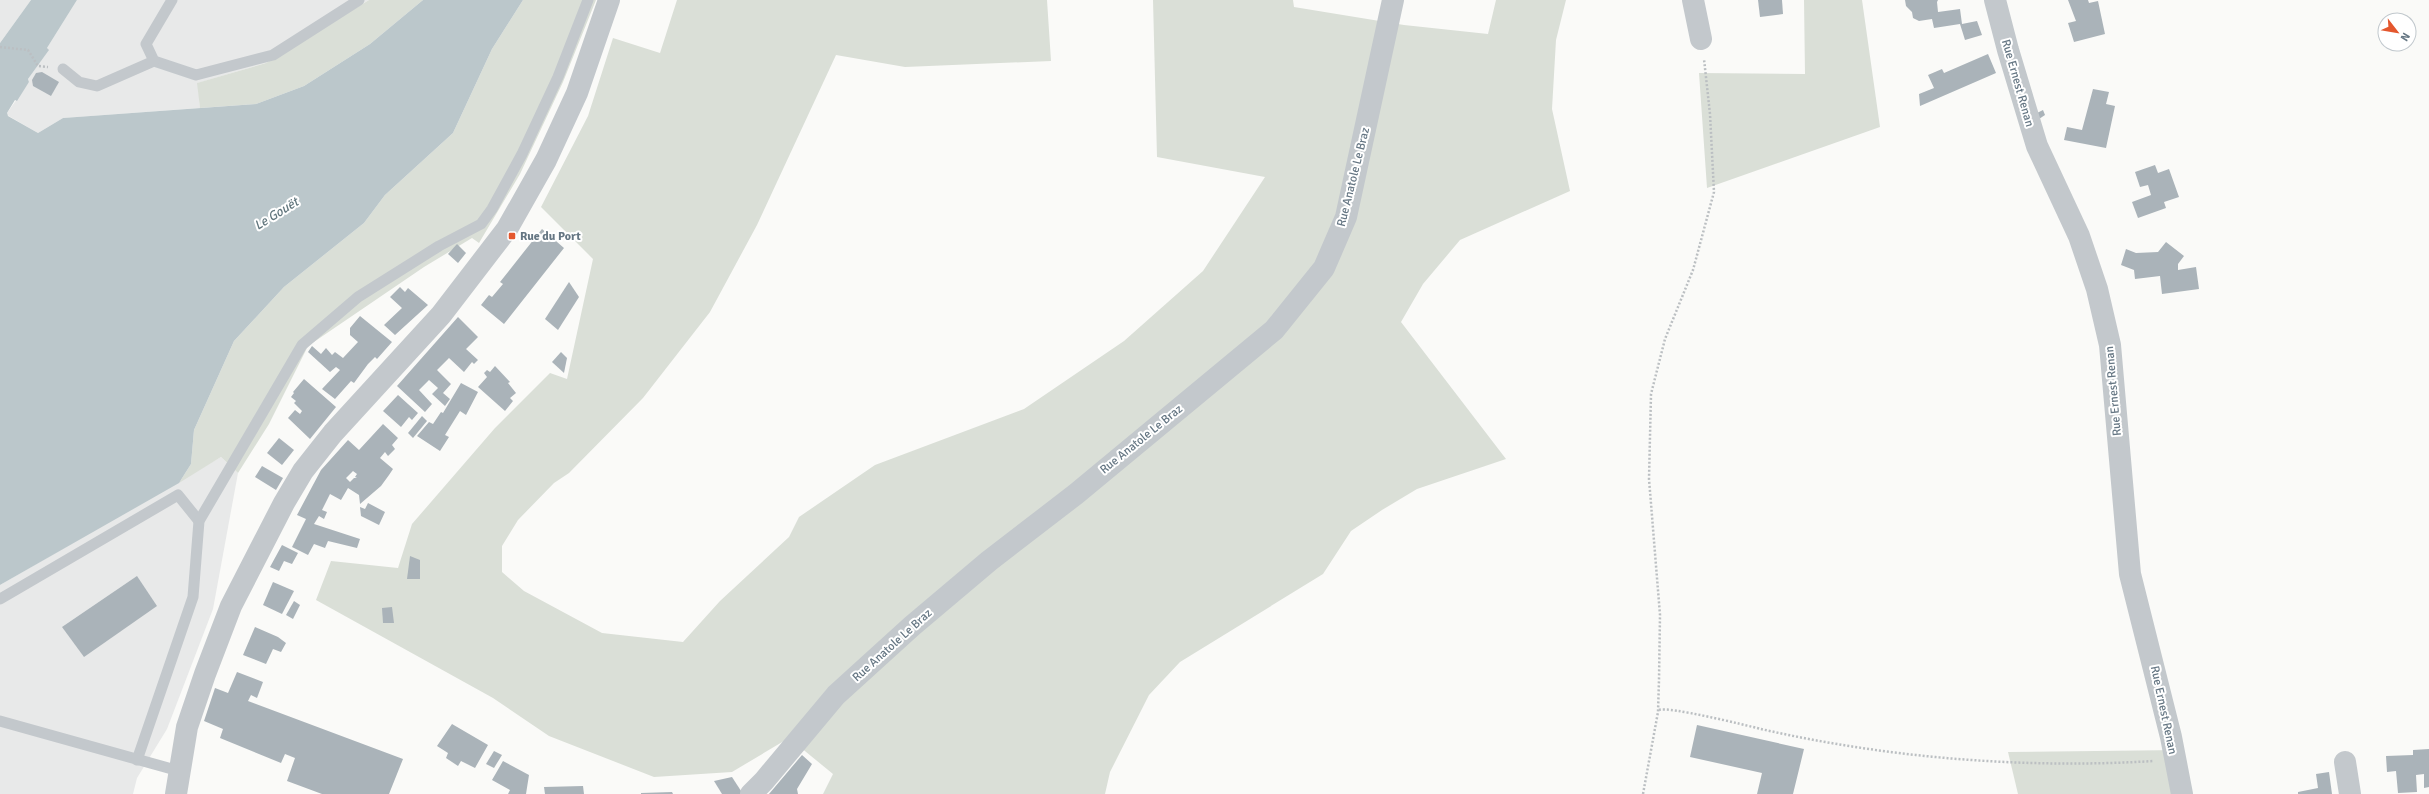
<svg xmlns="http://www.w3.org/2000/svg" width="2429" height="794" font-family="Signika,sans-serif">
  <style>
    .built { fill: #e8e9e9 }
    .green { fill: #dadfd7 }
    .water { fill: #bbc7cb }
    .building { fill: #aab3b9; fill-rule: evenodd }
    .lines { fill: none; stroke-linecap: round; stroke-linejoin: round }
    .path { stroke: #bbbfc2; stroke-width: 2.5; stroke-dasharray: 2 2; stroke-linecap: butt }
    .service { stroke: #c3c8cc; stroke-width: 11 }
    .minor { stroke: #c3c8cc; stroke-width: 22 }
    .tertiary { stroke: #c3c8cc; stroke-width: 22 }
    .poi-dot { fill: #e4572e; stroke: #fff; stroke-width: 1.5 }
    .labels { text-anchor: middle; stroke-width: 4; stroke-linejoin: round; paint-order: stroke }
    .street-label { font-size: 12px; fill: #657683; stroke: #fff }
    .poi-label { font-size: 12px; font-weight: bold; fill: #657683; stroke: #fff; text-anchor: start }
    .water-label { font-size: 13px; font-style: italic; fill: #60757c; stroke: #fff }
  </style>
  <rect width="100%" height="100%" fill="#fafaf8"/>
  <g class="built">
    <polygon points="0,0 31,0 0,43"/>
    <polygon points="77,0 369,0 266,63 198,83 200,108 63,118 38,133 7,115 7,113 29,82 28,79 48,51 47,48"/>
    <polygon points="221,457 238,473 213,609 167,729 137,778 133,794 0,794 0,585"/>
  </g>
  <g class="green">
    <polygon points="369,0 423,0 370,44 304,86 256,104 200,108 197,83 266,63"/>
    <polygon points="523,0 596,0 563,82 520,174 479,243 472,238 424,267 308,346 269,424 238,473 221,457 179,483 191,464 194,430 234,341 284,287 364,223 385,195 453,133 492,49"/>
    <polygon points="677,0 1047,0 1051,61 905,67 836,55 757,225 710,312 643,398 569,473 554,483 518,520 502,546 502,572 524,591 602,633 683,642 720,601 789,537 799,517 875,465 1024,409 1124,341 1203,271 1265,177 1157,157 1153,0 1293,0 1294,7 1404,25 1488,34 1496,0 1566,0 1556,40 1552,109 1570,191 1460,240 1423,284 1401,322 1506,459 1417,489 1382,510 1351,531 1323,574 1180,662 1149,695 1110,772 1105,794 823,794 833,774 789,738 732,772 654,777 549,736 493,698 316,600 331,561 398,568 412,524 495,428 550,373 567,379 593,259 541,207 588,116 613,38 660,53"/>
    <polygon points="1804,0 1862,0 1880,127 1707,188 1699,73 1805,74"/>
    <polygon points="2181,750 2192,794 2018,794 2008,752"/>
  </g>
  <polygon class="water" points="31,0 77,0 47,48 49,50 28,79 29,82 17,101 15,100 7,113 8,116 38,133 63,118 256,104 304,86 370,44 423,0 523,0 492,49 453,133 385,195 364,223 284,287 234,341 194,430 191,464 179,483 0,585 0,43"/>
  <g class="building">
    <polygon points="1758,0 1782,0 1783,14 1760,17"/>
    <polygon points="1905,0 1938,0 1937,2 1938,12 1960,9 1962,24 1977,21 1982,35 1965,40 1960,24 1934,28 1932,19 1919,21 1913,18 1912,12 1906,6"/>
    <polygon points="2068,0 2088,0 2089,3 2098,1 2105,34 2074,42 2068,23 2076,21"/>
    <polygon points="1988,54 1996,73 1920,106 1919,94 1934,88 1928,75 1942,69 1944,73"/>
    <polygon points="42,72 59,82 51,96 33,86 32,80 36,73"/>
    <polygon points="2093,89 2109,92 2106,104 2115,106 2106,148 2064,140 2067,127 2082,130"/>
    <polygon points="2043,110 2045,115 2039,119 2037,113"/>
    <polygon points="2155,165 2158,173 2169,169 2179,197 2164,202 2166,208 2138,218 2132,202 2151,195 2148,185 2140,187 2135,172"/>
    <polygon points="542,229 564,248 504,324 481,305 489,295 492,297 503,284 500,282"/>
    <polygon points="2166,242 2184,256 2178,264 2178,270 2196,267 2199,289 2162,294 2160,276 2135,279 2134,270 2121,265 2126,249 2136,253 2158,252"/>
    <polygon points="457,244 466,253 458,263 448,254"/>
    <polygon points="569,282 579,297 558,330 545,319"/>
    <polygon points="400,287 405,292 408,288 428,305 395,335 384,325 402,308 390,297"/>
    <polygon points="360,316 392,342 377,359 375,357 368,364 354,383 351,381 335,399 322,389 340,370 336,367 330,372 308,352 312,346 321,354 326,348 332,355 335,352 343,358 358,342 350,335 350,328"/>
    <polygon points="458,317 478,337 466,349 478,360 474,364 472,362 464,372 449,358 437,370 451,384 443,393 450,399 445,406 432,394 438,388 429,380 419,390 432,404 425,412 397,386"/>
    <polygon points="561,352 567,358 564,373 552,362"/>
    <polygon points="495,366 510,382 508,383 516,393 510,398 513,401 505,411 478,387 487,377 484,373 487,370 490,372"/>
    <polygon points="304,379 336,407 310,439 288,418 295,410 300,414 302,411 294,403 296,401 291,397 294,393 293,392"/>
    <polygon points="461,383 478,392 466,415 460,411 445,435 449,437 440,451 417,436 429,422 433,424 441,412 443,413"/>
    <polygon points="398,395 418,413 412,420 409,417 401,427 383,411"/>
    <polygon points="422,416 427,421 413,438 408,433"/>
    <path d="M 383,424 L 398,438 L 392,445 L 395,449 L 388,456 L 385,452 L 380,458 L 393,469 L 389,475 L 381,486 L 360,504 L 359,495 L 348,488 L 341,500 L 330,494 L 322,510 L 327,512 L 324,519 L 319,516 L 314,524 L 360,539 L 357,548 L 328,541 L 325,548 L 314,544 L 308,555 L 292,547 L 306,519 L 297,515 L 321,470 L 348,440 L 359,450 ZM 353,471 L 357,474 L 355,477 L 357,478 L 354,478 L 350,482 L 346,478 Z"/>
    <polygon points="279,438 294,450 282,465 267,453"/>
    <polygon points="262,466 283,478 276,490 255,477"/>
    <polygon points="368,503 385,512 379,525 361,516 360,507 365,509"/>
    <polygon points="282,545 298,553 292,564 284,561 279,571 270,567"/>
    <polygon points="410,556 420,560 420,579 407,579"/>
    <polygon points="137,576 157,606 84,657 62,627"/>
    <polygon points="273,582 294,591 282,614 263,605"/>
    <polygon points="294,601 300,605 293,619 286,615"/>
    <polygon points="392,607 394,623 383,623 382,608"/>
    <polygon points="255,627 278,637 286,643 281,652 273,649 266,664 243,655"/>
    <polygon points="237,672 263,682 257,698 251,695 248,701 403,759 389,794 322,794 287,781 295,758 285,754 281,763 220,738 223,729 204,721 215,688 228,693"/>
    <polygon points="452,724 488,745 475,768 461,761 458,766 446,758 448,753 437,746"/>
    <polygon points="1697,725 1804,749 1793,794 1757,794 1762,773 1690,757"/>
    <polygon points="2429,749 2429,787 2424,788 2424,774 2416,775 2417,792 2398,793 2396,771 2387,772 2386,756 2413,755 2413,750"/>
    <polygon points="494,751 502,755 494,768 486,764"/>
    <polygon points="802,755 812,764 797,789 798,794 769,794"/>
    <polygon points="503,761 529,775 526,794 508,794 510,790 492,780"/>
    <polygon points="2329,772 2332,794 2298,794 2298,792 2318,788 2316,774"/>
    <polygon points="732,777 743,794 722,794 714,781"/>
    <polygon points="583,786 584,794 545,794 544,787"/>
    <polygon points="672,792 673,794 641,794 641,793"/>
  </g>
  <g class="lines">
    <g class="path">
      <polyline points="0,47 28,50 38,66 48,67"/>
      <path d="M 1659,710 C 1668,706 1745,725 1761,729 C 1888,758 2024,769 2154,761"/>
      <polyline points="1643,794 1658,712 1659,680 1660,615 1649,479 1651,394 1665,339 1693,270 1714,192 1710,114 1704,59"/>
    </g>
    <g class="service">
      <polyline points="172,0 146,44 154,61 196,75 273,55 359,0"/>
      <polyline points="63,69 79,82 97,86 154,61"/>
      <polyline points="0,599 178,495 199,521"/>
      <polyline points="0,721 179,771"/>
      <polyline points="137,760 193,597 199,521 302,345 358,297 439,246 481,224 492,209 522,154 558,77 588,0"/>
    </g>
    <g class="minor">
      <polyline points="1693,0 1701,39"/>
      <polyline points="1995,0 2008,50 2037,146 2079,236 2097,289 2110,345 2130,574 2171,737 2182,794"/>
      <polyline points="2345,762 2350,794"/>
      <polyline points="751,794 764,781 836,695 912,626 989,561 1076,494 1274,330 1324,268 1346,217 1393,0"/>
    </g>
    <polyline class="tertiary" points="176,794 187,727 205,674 231,606 284,503 303,471 333,433 441,315 507,229 546,160 577,93 609,0"/>
  </g>
  <rect class="poi-dot" x="508" y="232" width="8" height="8" rx="2"/>
  <g class="labels">
    <g class="street-label">
      <text transform="translate(2018 83) rotate(74)" y="4">Rue Ernest Renan</text>
      <text transform="translate(1353 177) rotate(-76)" y="4">Rue Anatole Le Braz</text>
      <text transform="translate(2113 391) rotate(-95)" y="4">Rue Ernest Renan</text>
      <text transform="translate(1141 439) rotate(-39)" y="4">Rue Anatole Le Braz</text>
      <text transform="translate(892 645) rotate(-42)" y="4">Rue Anatole Le Braz</text>
      <text transform="translate(2164 710) rotate(78)" y="4">Rue Ernest Renan</text>
    </g>
    <g class="poi-label">
      <text x="520" y="240">Rue du Port</text>
    </g>
    <g class="water-label">
      <text transform="translate(276 213) rotate(-32)" y="5">Le Gouët</text>
    </g>
  </g>
  <g transform="translate(2397 32) rotate(121)"><circle r="19" fill="#ffffff" stroke="#c1c8cd"/>
  <path d="M0-3L7 15L0 10L-7 15Z" fill="#e4572e"/>
  <text y="-6" font-size="11" font-weight="bold" text-anchor="middle" fill="#657683">N</text>
  </g>
</svg>
